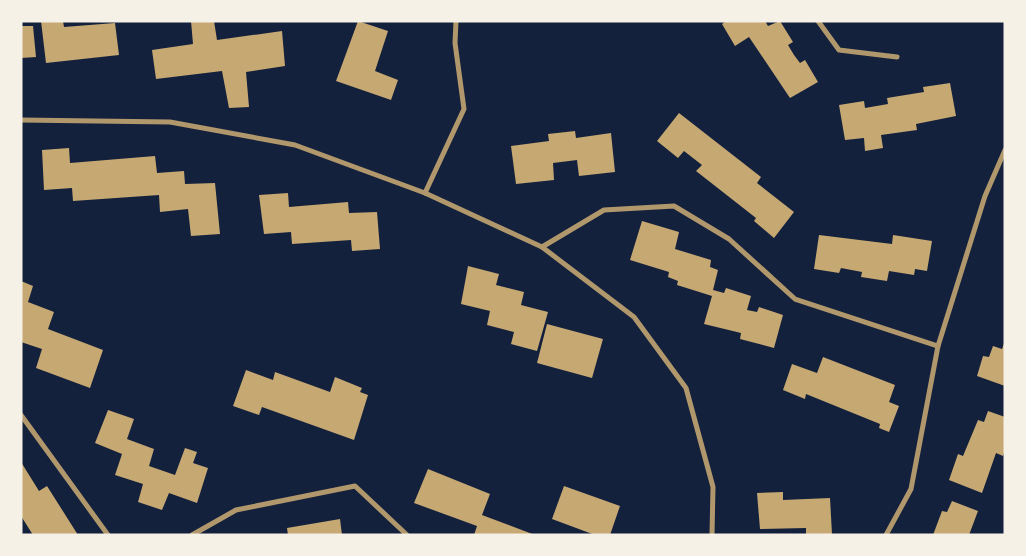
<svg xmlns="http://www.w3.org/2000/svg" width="1026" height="556" font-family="'DejaVu Sans',sans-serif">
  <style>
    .building { fill: #c6a872 }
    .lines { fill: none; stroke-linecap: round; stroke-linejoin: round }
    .minor { stroke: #b1986c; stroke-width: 5 }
  </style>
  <rect width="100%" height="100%" fill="#14213d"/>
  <g class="building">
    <polygon points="41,21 63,21 64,27 115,23 119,55 46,63"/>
    <polygon points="191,21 214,21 217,40 282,31 285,66 246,72 249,107 229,108 222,71 156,79 152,50 193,44"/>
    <polygon points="358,21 388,31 375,71 398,80 391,100 336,81"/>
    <polygon points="726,21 765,21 768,26 780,21 793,42 788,45 794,55 800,63 805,60 818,82 790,98 749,37 735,46 722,24"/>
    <polygon points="21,26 33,26 36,57 21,58"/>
    <polygon points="950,83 956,116 916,124 917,130 881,135 883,148 865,151 864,138 845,140 839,105 864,101 865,108 888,104 887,98 924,92 923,87"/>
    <polygon points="679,113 761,177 757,183 794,212 774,238 754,221 756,218 696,171 702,165 684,151 678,158 657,141"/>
    <polygon points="575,131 576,138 611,133 615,172 579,176 577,160 553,163 554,180 516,184 511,146 549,141 548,134"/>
    <polygon points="69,148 70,163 155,156 157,173 184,171 185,184 215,183 220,234 191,236 188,209 160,212 159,195 73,201 72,188 44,190 42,150"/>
    <polygon points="288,193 289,207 348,202 349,213 377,212 380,249 352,251 351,240 292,244 291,232 264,234 259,195"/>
    <polygon points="642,221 679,232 675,249 711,260 710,267 718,270 713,290 724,293 726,288 751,296 747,310 757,312 759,307 783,315 774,348 740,339 741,333 704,324 712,296 677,285 678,281 668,277 669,272 630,260"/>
    <polygon points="819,235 892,244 893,235 932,241 927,271 915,269 914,275 889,271 887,281 861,277 862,272 841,268 839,273 814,269"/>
    <polygon points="468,266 499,274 496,285 524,292 521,305 548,312 537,351 511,344 514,332 487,325 490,311 461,304"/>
    <polygon points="21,281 33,286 28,302 54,312 48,329 103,350 90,388 36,368 42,349 21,342"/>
    <polygon points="547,324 603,339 592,378 537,363"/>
    <polygon points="1005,341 1005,386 977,376 983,356 989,357 993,346 1002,349"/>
    <polygon points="823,357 895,385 889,402 899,406 889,432 879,428 880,424 806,394 805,399 783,390 792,364 817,373"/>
    <polygon points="246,370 273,380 275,372 330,392 335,377 362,388 360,392 368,395 354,440 262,407 259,415 233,406"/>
    <polygon points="108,410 134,419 127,439 154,449 149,466 175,475 185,448 197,452 193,463 208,468 197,503 169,493 162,510 138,502 143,484 115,475 122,454 95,443"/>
    <polygon points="988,411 1005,417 1005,449 1003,456 996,453 982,493 949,480 958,454 963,456 978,420 984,422"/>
    <polygon points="21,462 39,491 47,486 78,535 33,535 21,516"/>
    <polygon points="428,469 490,494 482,515 535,535 474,535 477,526 414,503"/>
    <polygon points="564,486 620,506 610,535 595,535 552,519"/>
    <polygon points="783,492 783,500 830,498 832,534 806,535 806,528 760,529 757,493"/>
    <polygon points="952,501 978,511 969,535 933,535 942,511 947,512"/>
    <polygon points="340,519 342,535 288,535 287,528"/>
  </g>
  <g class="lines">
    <g class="minor">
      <polyline points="818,21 839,50 897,57"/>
      <polyline points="21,120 170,122 295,145 425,193 542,247 634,317 686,388 713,487 712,535"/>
      <polyline points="425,193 464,109 455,43 456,21"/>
      <polyline points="542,247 604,210 674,206 729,239 795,299 938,346"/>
      <polyline points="21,415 108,535"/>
      <polyline points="192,535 236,510 355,486 407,535"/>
      <polyline points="886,535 911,489 938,346 985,196 1005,150"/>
    </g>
  </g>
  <rect width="1026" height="556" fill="none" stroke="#f6f1e7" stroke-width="45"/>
</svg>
